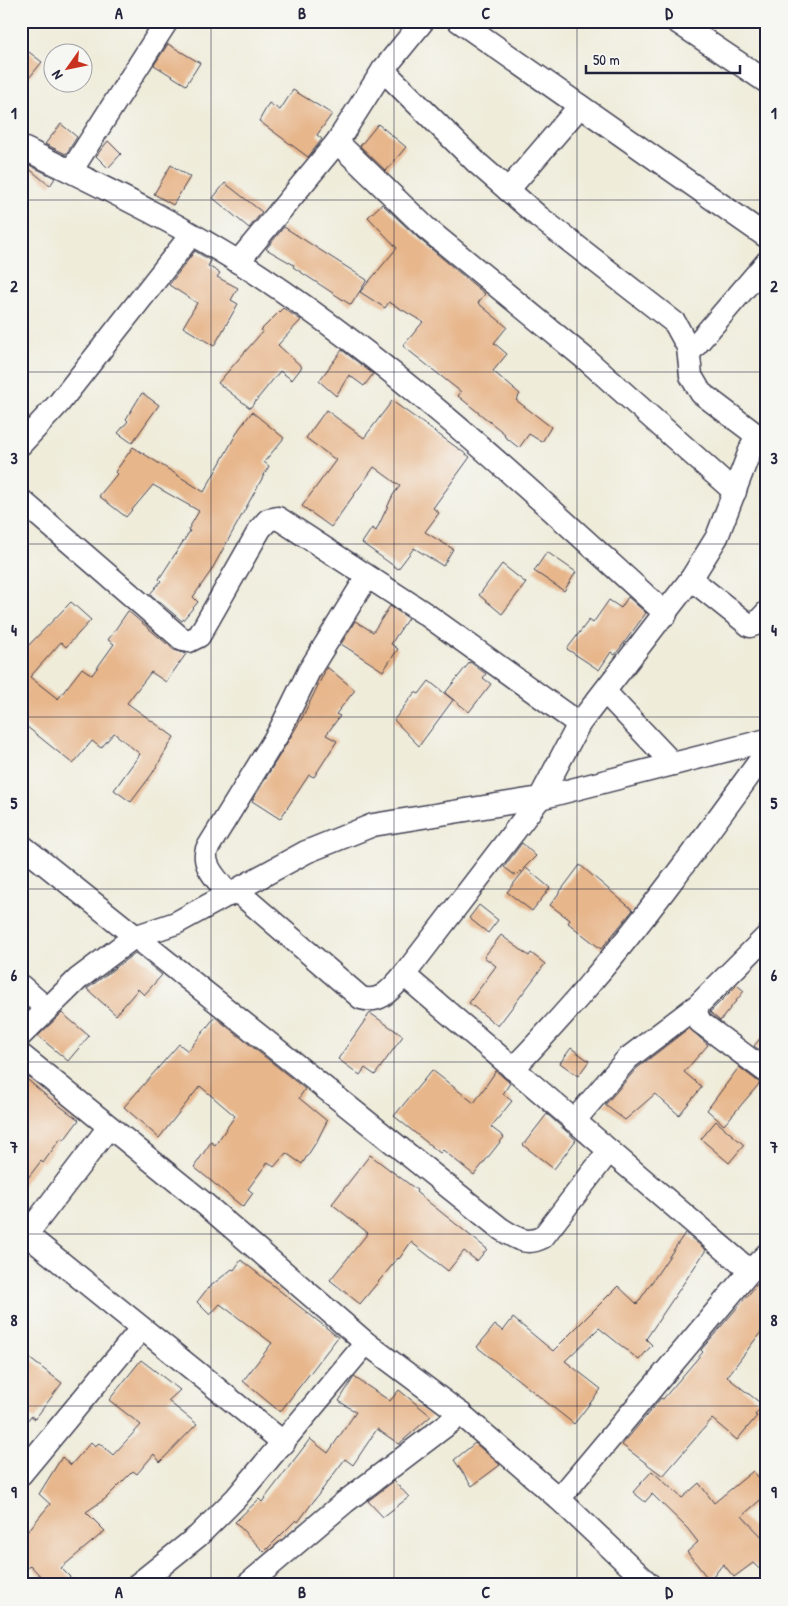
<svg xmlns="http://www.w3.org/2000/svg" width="788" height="1606" font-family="'Patrick Hand',sans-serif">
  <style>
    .building { fill: #e7b68b }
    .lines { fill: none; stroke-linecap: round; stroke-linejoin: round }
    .minor-casing { stroke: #414053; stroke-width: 25 }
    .minor { stroke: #fff; stroke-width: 22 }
    .grid { fill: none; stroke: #22223b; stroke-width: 1; stroke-opacity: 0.55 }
    .neatline { fill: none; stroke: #22223b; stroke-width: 2 }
    .grid-label { font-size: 16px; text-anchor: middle; font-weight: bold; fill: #22223b }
  </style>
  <rect width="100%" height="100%" fill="#f6f6f2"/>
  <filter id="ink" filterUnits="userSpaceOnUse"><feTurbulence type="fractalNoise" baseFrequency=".02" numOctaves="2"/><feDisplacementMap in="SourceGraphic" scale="10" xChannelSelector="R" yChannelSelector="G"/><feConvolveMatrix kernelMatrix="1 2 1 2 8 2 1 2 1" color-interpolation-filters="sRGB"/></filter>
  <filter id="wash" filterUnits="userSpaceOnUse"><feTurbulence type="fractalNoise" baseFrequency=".0096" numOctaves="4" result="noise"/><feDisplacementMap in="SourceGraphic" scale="20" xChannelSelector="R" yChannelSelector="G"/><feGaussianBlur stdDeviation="1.12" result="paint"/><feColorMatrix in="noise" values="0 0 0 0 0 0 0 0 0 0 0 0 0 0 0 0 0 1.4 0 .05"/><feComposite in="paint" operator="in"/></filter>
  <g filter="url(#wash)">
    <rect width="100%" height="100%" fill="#efecda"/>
    <g id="blocks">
      <g class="building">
        <polygon points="168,44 200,63 186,85 154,65"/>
        <polygon points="21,46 42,62 21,88"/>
        <polygon points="293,90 332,114 317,135 322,139 308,157 259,121 269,103 280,110"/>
        <polygon points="61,124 77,137 66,154 45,144"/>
        <polygon points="378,124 406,147 386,171 360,146"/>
        <polygon points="108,141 121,154 108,168 96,156"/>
        <polygon points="29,165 55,178 50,186 27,167"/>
        <polygon points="171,165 190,177 173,205 154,194"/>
        <polygon points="225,183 262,212 249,228 213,198"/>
        <polygon points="382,204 418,238 485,294 478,303 507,327 494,343 507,354 493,371 520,394 516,400 551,427 542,442 529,434 519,448 504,436 505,434 458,396 461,392 403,346 423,322 389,302 385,308 360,292 397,248 368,217"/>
        <polygon points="284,227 367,280 351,305 293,267 294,265 266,249"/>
        <polygon points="195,251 211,261 208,266 220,273 217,277 238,288 231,300 238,304 214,346 183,327 197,303 169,285"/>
        <polygon points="283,308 301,320 278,345 302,367 292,380 280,371 250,408 218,383 263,331 261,330"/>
        <polygon points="342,350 373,374 364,386 349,375 336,396 319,381"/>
        <polygon points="142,393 159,405 132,443 118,433 128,421 126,419"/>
        <polygon points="392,401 470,457 433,508 439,513 425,532 453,549 443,566 414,548 398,569 362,543 372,528 376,531 393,495 400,486 374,467 331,527 302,506 336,460 306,438 326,410 364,438"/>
        <polygon points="252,412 284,438 264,462 269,466 211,571 193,597 198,602 182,621 150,594 161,581 159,579 190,531 188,530 199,511 153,485 126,517 99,496 117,474 115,472 133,447 204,492 239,429"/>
        <polygon points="547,552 576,572 564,591 534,571"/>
        <polygon points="502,564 526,583 502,614 479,595"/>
        <polygon points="628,597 646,613 615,655 611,652 599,670 567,649 589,620 593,623 609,600 621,608"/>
        <polygon points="71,602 91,620 66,647 61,642 30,677 58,699 82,668 92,675 114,644 108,640 128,611 174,650 186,654 166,682 151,672 127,703 174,737 152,774 131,802 114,790 140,754 114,733 101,748 92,741 73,764 21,722 21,653"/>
        <polygon points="390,606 408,618 391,644 398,649 383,671 341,644 355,621 373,632"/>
        <polygon points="470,662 486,674 483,678 491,684 469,712 445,693"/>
        <polygon points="327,667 355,690 336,714 340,716 326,735 337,741 314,777 309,775 280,819 252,801 302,718"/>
        <polygon points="429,681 453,700 419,746 394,720 415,692 419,694"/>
        <polygon points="522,843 536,856 516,876 504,867"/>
        <polygon points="580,865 633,910 601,949 568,923 570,920 550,905"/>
        <polygon points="526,868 550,888 532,911 507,892"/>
        <polygon points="479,905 498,920 488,933 469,918"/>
        <polygon points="501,935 529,956 531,953 545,964 498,1026 469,1003 496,966 484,957"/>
        <polygon points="135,953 162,975 144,995 138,989 116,1015 87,989"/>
        <polygon points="737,985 744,991 720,1021 710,1012"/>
        <polygon points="62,1013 89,1036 68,1061 38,1036"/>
        <polygon points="370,1013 403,1036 375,1075 365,1068 360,1075 338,1059"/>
        <polygon points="215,1017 305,1089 299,1098 327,1121 317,1141 302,1164 286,1153 274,1167 268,1162 248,1189 253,1193 243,1207 194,1167 211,1142 215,1145 235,1116 200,1086 159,1138 124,1107 179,1044 188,1051"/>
        <polygon points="689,1028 708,1045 684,1072 702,1087 679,1115 655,1094 625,1120 605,1105 636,1069"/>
        <polygon points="767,1030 767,1055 754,1046"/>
        <polygon points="571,1048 589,1061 578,1076 560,1063"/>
        <polygon points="739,1067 760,1083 724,1125 707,1110"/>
        <polygon points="432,1070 474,1103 496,1071 510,1083 503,1094 512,1101 491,1127 504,1137 474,1175 443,1150 440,1153 394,1116"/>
        <polygon points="21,1074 49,1098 79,1120 64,1140 61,1138 43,1163 41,1161 21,1187"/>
        <polygon points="547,1114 576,1140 554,1169 523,1145"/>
        <polygon points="716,1121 744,1145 729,1163 701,1139"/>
        <polygon points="370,1155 417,1190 416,1192 487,1249 477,1261 464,1251 448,1271 411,1242 399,1259 398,1258 360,1304 330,1280 368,1233 332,1204"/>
        <polygon points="685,1233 706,1250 646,1339 652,1345 639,1360 599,1328 565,1361 601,1389 574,1424 477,1347 495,1325 503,1331 513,1318 553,1351 618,1286 637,1304"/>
        <polygon points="241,1260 338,1337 280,1412 243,1381 272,1343 220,1304 210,1315 197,1302 208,1288 232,1269 234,1270"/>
        <polygon points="767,1273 767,1324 727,1377 763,1405 755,1415 757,1416 737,1440 712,1419 663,1476 622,1445 661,1398 663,1399 703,1352 701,1350"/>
        <polygon points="21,1352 62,1383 35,1419 31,1416 21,1428"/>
        <polygon points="141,1360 180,1390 168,1401 197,1424 160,1462 154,1454 137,1474 133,1471 105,1499 86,1512 105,1531 61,1568 78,1585 49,1585 30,1565 21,1575 21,1527 28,1531 50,1504 39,1494 62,1457 71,1465 91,1442 95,1446 99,1443 113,1455 141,1425 109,1400"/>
        <polygon points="354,1377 390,1401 399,1390 431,1416 399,1444 377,1429 353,1465 345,1459 298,1522 296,1520 264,1552 235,1522 259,1499 262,1502 310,1439 328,1453 356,1412 339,1401"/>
        <polygon points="475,1443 500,1465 472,1486 454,1460"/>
        <polygon points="652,1471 682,1498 699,1483 714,1503 753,1471 767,1487 767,1494 742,1516 767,1542 767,1576 753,1563 734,1577 723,1564 710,1581 687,1552 698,1542 687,1528 652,1494 645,1502 633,1492"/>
        <polygon points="394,1481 409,1497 383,1517 368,1501"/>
      </g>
    </g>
  </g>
  <g filter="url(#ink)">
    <use href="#blocks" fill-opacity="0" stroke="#414053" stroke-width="1"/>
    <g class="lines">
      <g class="minor-casing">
        <g id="minor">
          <polyline points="459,21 767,237"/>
          <polyline points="676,21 767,82"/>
          <polyline points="383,70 476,162 539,217 675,323 688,347 691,376 701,393 767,443"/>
          <polyline points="337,142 426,228 588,361 735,492"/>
          <path d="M 21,147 C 103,187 185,226 262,277 C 408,374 536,496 666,614"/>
          <polyline points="71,171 167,21"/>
          <polyline points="508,190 580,106"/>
          <polyline points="238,262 337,142 383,70 423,21"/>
          <polyline points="689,353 767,262"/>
          <polyline points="21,444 59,403 191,235"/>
          <polyline points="21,500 183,640 189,641 199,636 260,529 268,520 278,518 427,615 579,724"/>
          <polyline points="691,579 750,626 756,624 767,612"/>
          <polyline points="605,692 673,764"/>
          <path d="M 21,845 L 501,1229 C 516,1238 526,1246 543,1237 L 609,1151"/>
          <path d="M 237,891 L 361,998 C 381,1004 391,989 404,975"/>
          <path d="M 229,895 C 219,881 201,866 207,849 L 279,732 L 309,671 L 367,577"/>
          <polyline points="767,936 698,1005 696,1012 700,1022 767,1072"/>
          <polyline points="21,986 47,1009"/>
          <polyline points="21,1035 78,979 134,937 176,923 306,852 373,825 540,798 767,740"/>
          <polyline points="21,1055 206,1205 366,1343 461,1414 559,1499 650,1585"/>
          <path d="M 513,1069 C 540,1040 567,1012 592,981 C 654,908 710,829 767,751"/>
          <polyline points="574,1121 627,1059 698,1005"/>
          <polyline points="27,1235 284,1443"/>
          <polyline points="21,1242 109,1127"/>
          <polyline points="750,1271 404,975 540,798 579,724 691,579 717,537 756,435"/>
          <polyline points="21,1474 141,1329"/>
          <polyline points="559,1499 750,1271 767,1254"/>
          <polyline points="137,1585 198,1536 236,1498 366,1343"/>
          <polyline points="247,1585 345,1502 461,1414"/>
        </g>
      </g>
      <use href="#minor" class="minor"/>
    </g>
  </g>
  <path class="grid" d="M 211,21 L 211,1585M 394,21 L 394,1585M 577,21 L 577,1585M 21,200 L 767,200M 21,372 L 767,372M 21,544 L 767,544M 21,717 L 767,717M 21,889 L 767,889M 21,1062 L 767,1062M 21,1234 L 767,1234M 21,1406 L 767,1406"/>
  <rect width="788" height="1606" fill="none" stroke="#f6f6f2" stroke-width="55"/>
  <g transform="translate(68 68) rotate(237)"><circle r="24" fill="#f6f6f2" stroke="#a1a1a9"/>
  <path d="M0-4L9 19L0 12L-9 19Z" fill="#c8321e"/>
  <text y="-8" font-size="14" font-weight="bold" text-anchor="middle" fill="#22223b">N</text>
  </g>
  <path d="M586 65v8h154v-8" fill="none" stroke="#22223b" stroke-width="2.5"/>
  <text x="593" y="65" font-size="15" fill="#22223b" stroke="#f6f6f2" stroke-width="4" paint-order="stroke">50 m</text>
  <rect x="28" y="28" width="732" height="1550" class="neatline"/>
  <g class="grid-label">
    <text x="119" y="19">A</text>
    <text x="302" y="19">B</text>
    <text x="486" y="19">C</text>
    <text x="669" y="19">D</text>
    <text x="14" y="119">1</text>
    <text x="774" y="119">1</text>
    <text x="14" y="292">2</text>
    <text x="774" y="292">2</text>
    <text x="14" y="464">3</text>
    <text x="774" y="464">3</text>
    <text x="14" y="636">4</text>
    <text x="774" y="636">4</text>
    <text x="14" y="809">5</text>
    <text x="774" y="809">5</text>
    <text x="14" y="981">6</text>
    <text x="774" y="981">6</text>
    <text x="14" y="1153">7</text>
    <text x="774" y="1153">7</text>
    <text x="14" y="1326">8</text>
    <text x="774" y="1326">8</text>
    <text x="14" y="1498">9</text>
    <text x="774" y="1498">9</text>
    <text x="119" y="1598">A</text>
    <text x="302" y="1598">B</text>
    <text x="486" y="1598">C</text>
    <text x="669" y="1598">D</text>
  </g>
</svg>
